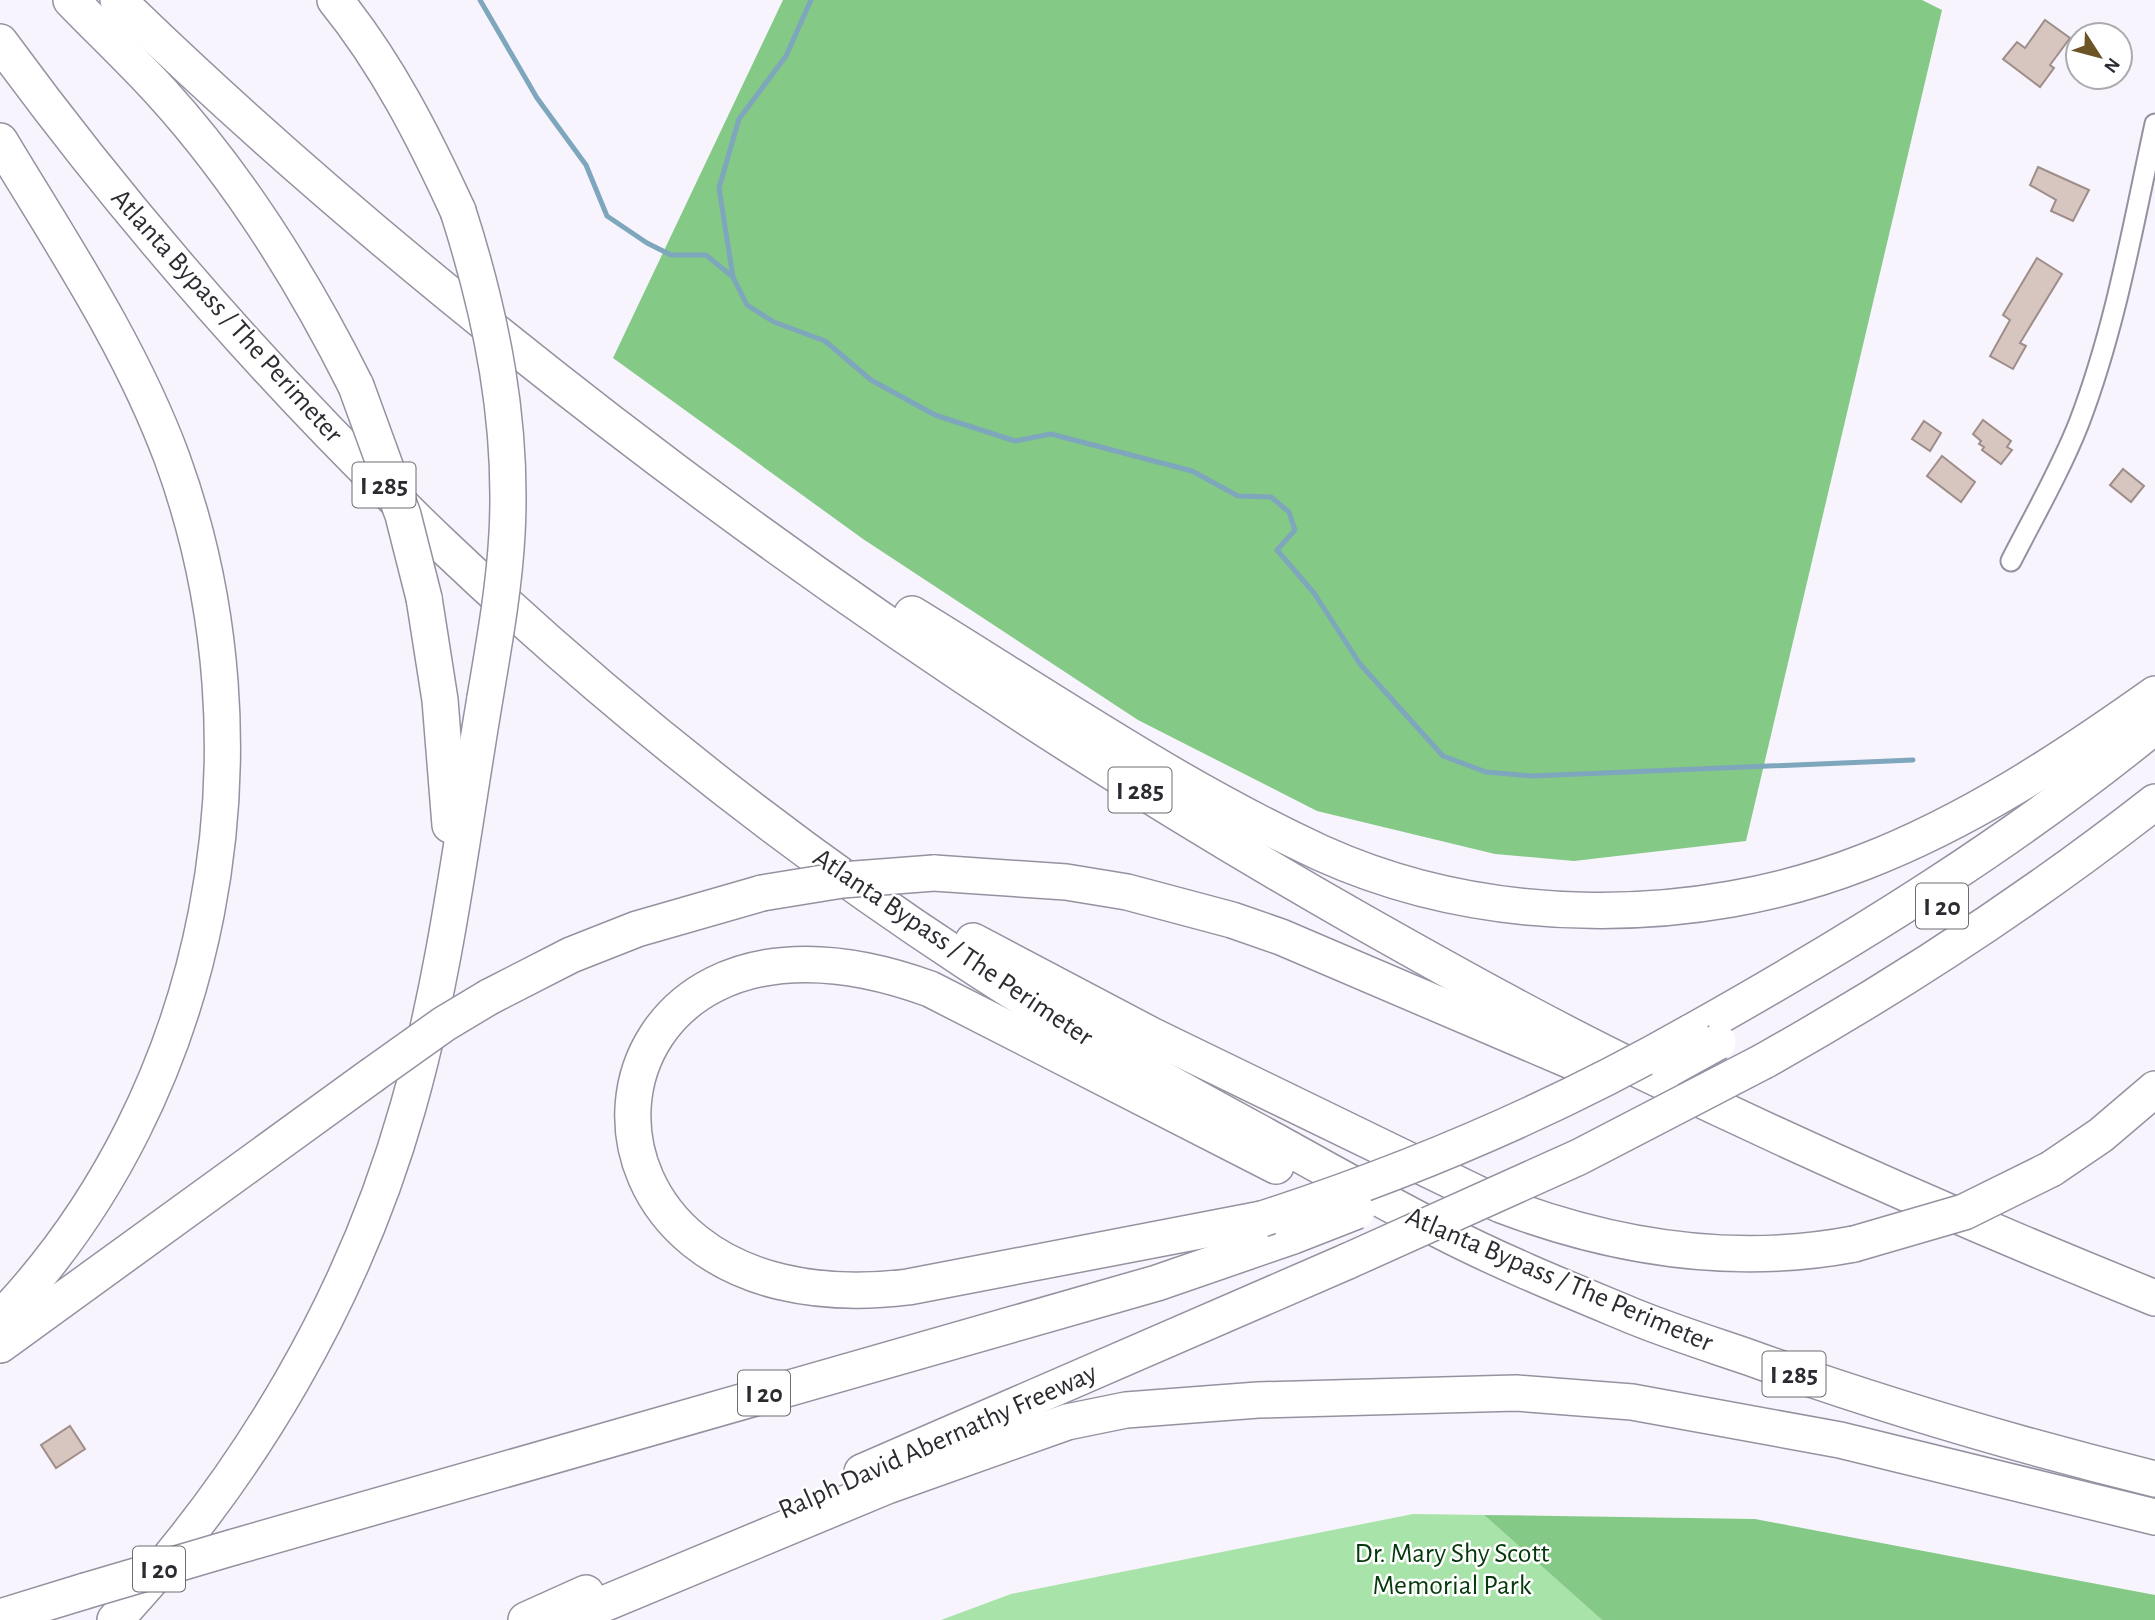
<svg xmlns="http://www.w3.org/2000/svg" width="2155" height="1620" font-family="'Alegreya Sans',sans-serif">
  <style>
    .green { fill: #a8e3a9 }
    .forest { fill: #84c985 }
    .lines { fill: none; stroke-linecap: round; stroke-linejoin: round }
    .stream { stroke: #7ea6bc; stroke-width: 5 }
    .building { fill: #d7c5c0; stroke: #9e8d88; stroke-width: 2 }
    .minor-casing { stroke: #9691a0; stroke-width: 23 }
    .motorway-casing { stroke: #9691a0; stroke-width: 38 }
    .minor { stroke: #fff; stroke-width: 19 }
    .motorway { stroke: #fff; stroke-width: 35 }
    .motorway-bridge-casing { stroke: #9691a0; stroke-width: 38; stroke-linecap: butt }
    .motorway-bridge { stroke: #fff; stroke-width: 35 }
    .labels { text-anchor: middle; stroke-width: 5; stroke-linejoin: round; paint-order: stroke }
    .shield { fill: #fff; stroke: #6c6b6f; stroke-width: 2 }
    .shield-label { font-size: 26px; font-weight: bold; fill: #2d2b31 }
    .street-label { font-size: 28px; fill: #2d2b31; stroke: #fff }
    .park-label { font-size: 28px; fill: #05390c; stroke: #fff }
  </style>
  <rect width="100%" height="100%" fill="#f7f4fd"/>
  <polygon class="green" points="1413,1514 1484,1515 1602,1620 941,1620 1011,1594"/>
  <g class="forest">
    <polygon points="783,0 1922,0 1942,10 1746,841 1574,861 1495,854 1317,811 1138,720 863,539 613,358"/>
    <polygon points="1484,1515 1755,1519 2155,1595 2155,1620 1602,1620"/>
  </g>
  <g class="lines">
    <g class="stream">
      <polyline points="480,0 537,98 586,165 607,216 647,243 671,255 706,255 733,277"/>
      <polyline points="811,0 786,56 739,119 719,188 733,277 747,305 774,322 825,341 871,380 935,415 1015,441 1051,434 1192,471 1238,496 1271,497 1289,512 1295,530 1277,550 1314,593 1360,664 1443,756 1486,772 1532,776 1913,760"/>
    </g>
  </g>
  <g class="building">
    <polygon points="2045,20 2070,38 2050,65 2054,68 2040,87 2003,59 2017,42 2025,48"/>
    <polygon points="2038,167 2089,190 2073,221 2051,211 2056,200 2030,185"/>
    <polygon points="2037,258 2062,274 2020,343 2026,346 2013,369 1990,356 2010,320 2003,315"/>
    <polygon points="1983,420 2011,441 2007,447 2012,450 2001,464 1982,450 1984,447 1979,444 1981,441 1973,434"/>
    <polygon points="1924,421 1941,433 1930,451 1912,439"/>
    <polygon points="1942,456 1975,482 1961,502 1927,476"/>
    <polygon points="2123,469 2144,486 2131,502 2110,485"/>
    <polygon points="70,1426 85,1449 56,1468 41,1445"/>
  </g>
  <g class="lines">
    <g class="minor-casing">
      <path id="minor" d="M 2011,561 C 2034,516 2060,471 2079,423 C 2116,326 2133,225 2155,124"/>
    </g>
    <g class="motorway-casing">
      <g id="motorway">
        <path d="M 71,0 C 101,31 132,60 161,92 C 241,180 303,280 356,386"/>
        <path d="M 118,0 C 273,151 438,289 609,421 C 848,605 1099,772 1361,921 C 1453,973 1546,1025 1641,1071 C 1810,1153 1981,1228 2155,1298"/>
        <path d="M 335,0 C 387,64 424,137 458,211"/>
        <path d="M 0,42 C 263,401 595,718 967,962 C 1064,1026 1165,1081 1266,1136 C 1324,1168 1382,1201 1441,1231 C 1503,1263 1570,1290 1635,1317 C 1672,1332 1710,1344 1748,1357 C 1881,1405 2018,1445 2155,1479"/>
        <path d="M 0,141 C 62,244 130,345 172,458 C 278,748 215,1094 0,1319"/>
        <polyline points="424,598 440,700 450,825"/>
        <path d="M 912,614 C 1046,696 1178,787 1321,853 C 1487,928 1696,928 1864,862 C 1968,822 2065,758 2155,694"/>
        <polyline points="934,873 1066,882 1127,892 1232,920 1281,937 1571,1061 1603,1065"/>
        <path d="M 973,941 L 1151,1035 L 1501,1205 C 1615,1248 1733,1267 1854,1244"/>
        <polyline points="489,997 571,955 637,929 762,893"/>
        <path d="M 1691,1032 C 1853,941 2012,843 2155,726"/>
        <path d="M 1764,1061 C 1901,984 2031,899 2155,802"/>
        <polyline points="2051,1169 2101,1135 2155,1089"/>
        <path d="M 1262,1219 L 908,1287 C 519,1334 557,852 930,989 L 1276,1166"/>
        <polyline points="0,1345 371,1076"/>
        <polyline points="862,1472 1348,1261"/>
        <polyline points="234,1547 1157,1283 1293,1236"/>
        <polyline points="0,1617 85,1591"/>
        <path d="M 115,1620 C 250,1475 354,1298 408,1107 C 446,974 462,834 485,698"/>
        <polyline points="526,1620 586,1593"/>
        <polyline points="565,1620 887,1486 1067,1422 1126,1410 1258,1400 1516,1393 1632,1402 1840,1440 2155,1517"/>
      </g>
    </g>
    <use href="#minor" class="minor"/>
    <use href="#motorway" class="motorway"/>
    <g class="motorway-bridge-casing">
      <g id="motorway-bridge">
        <path d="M 458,211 C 492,317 513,423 507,534 C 504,589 494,644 485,698"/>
        <polyline points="356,386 403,515 424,598"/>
        <polyline points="762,893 842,880 934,873"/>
        <polyline points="1669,1069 1718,1042"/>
        <polyline points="371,1076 444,1024 489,997"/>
        <path d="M 1262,1219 C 1410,1171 1556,1109 1691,1032"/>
        <polyline points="1293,1236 1357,1211"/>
        <polyline points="1854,1244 1964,1212 2051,1169"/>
        <polyline points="1348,1261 1579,1157 1764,1061"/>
        <polyline points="85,1591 234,1547"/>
      </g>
    </g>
    <use href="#motorway-bridge" class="motorway-bridge"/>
  </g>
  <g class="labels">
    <g class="shield">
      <rect x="352.5" y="462.5" width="63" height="45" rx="5"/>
      <rect x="1108.5" y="767.5" width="63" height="45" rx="5"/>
      <rect x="1916" y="883.5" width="52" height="45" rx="5"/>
      <rect x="1762.5" y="1351.5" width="63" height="45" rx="5"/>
      <rect x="738" y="1370.5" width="52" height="45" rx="5"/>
      <rect x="133" y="1546.5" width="52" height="45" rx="5"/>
    </g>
    <g class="shield-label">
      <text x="384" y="494">I 285</text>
      <text x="1140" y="799">I 285</text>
      <text x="1942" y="915">I 20</text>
      <text x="1794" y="1383">I 285</text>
      <text x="764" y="1402">I 20</text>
      <text x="159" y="1578">I 20</text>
    </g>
    <g class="street-label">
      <text transform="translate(228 315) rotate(48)" y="10">Atlanta Bypass / The Perimeter</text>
      <text transform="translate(954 946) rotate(34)" y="10">Atlanta Bypass / The Perimeter</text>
      <text transform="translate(1560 1278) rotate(23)" y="10">Atlanta Bypass / The Perimeter</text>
      <text transform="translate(937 1440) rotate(-24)" y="10">Ralph David Abernathy Freeway</text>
    </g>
    <g class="park-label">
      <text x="1452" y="1562">Dr. Mary Shy Scott<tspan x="1452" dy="32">Memorial Park</tspan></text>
    </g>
  </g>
  <g transform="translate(2099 56) rotate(126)"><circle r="33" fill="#ffffff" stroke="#abaaad" stroke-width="2"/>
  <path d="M0-5L12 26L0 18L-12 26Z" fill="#6d5425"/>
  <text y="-10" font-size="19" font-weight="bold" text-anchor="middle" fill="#2d2b31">N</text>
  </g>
</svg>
